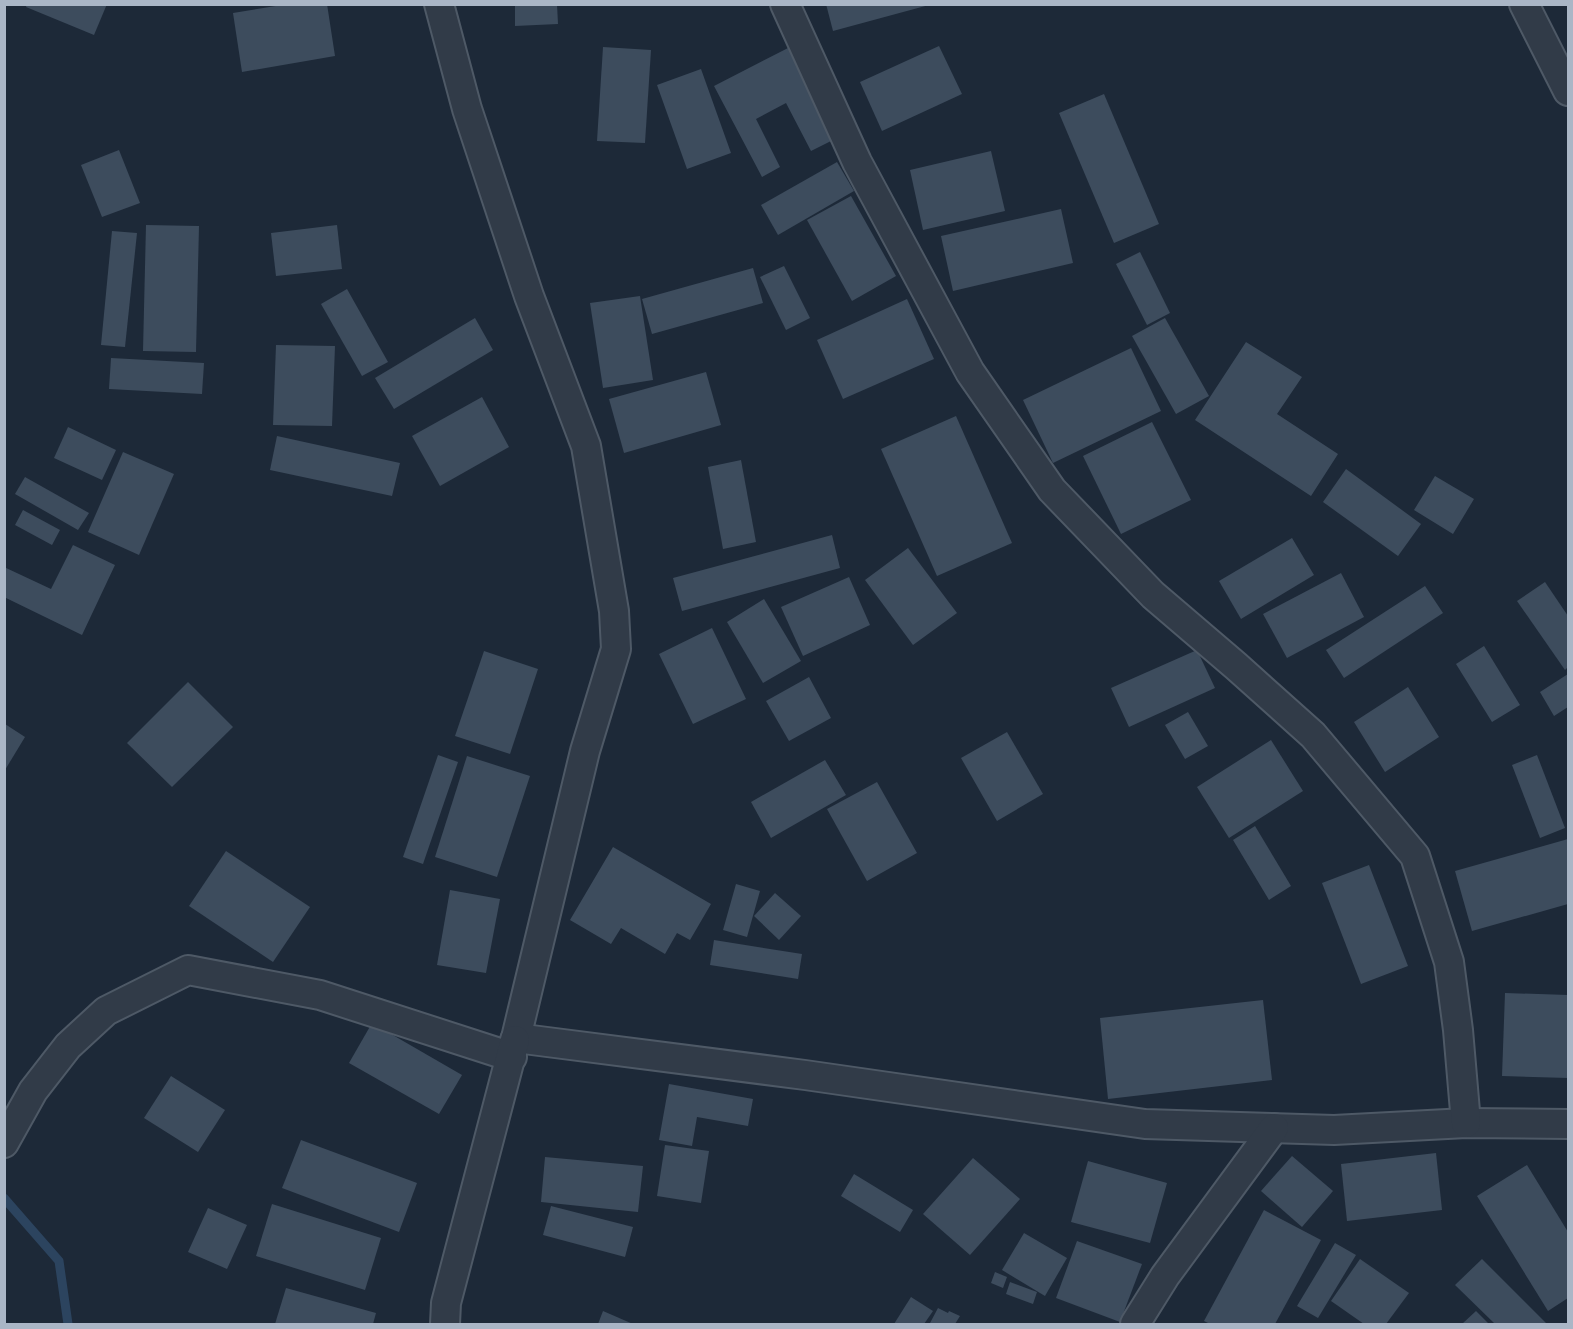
<svg xmlns="http://www.w3.org/2000/svg" width="1573" height="1329" font-family="Ubuntu,sans-serif">
  <style>
    .lines { fill: none; stroke-linecap: round; stroke-linejoin: round }
    .stream { stroke: #2c445f; stroke-width: 9 }
    .building { fill: #3d4c5d }
    .minor-casing { stroke: #4e5966; stroke-width: 32 }
    .minor { stroke: #313b48; stroke-width: 28 }
  </style>
  <rect width="100%" height="100%" fill="#1d2938"/>
  <g class="lines">
    <polyline class="stream" points="4,1198 59,1261 68,1324"/>
  </g>
  <g class="building">
    <polygon points="27,4 107,4 94,35 26,7"/>
    <polygon points="288,4 327,4 335,56 242,72 233,13"/>
    <polygon points="515,4 557,4 558,24 515,26"/>
    <polygon points="826,4 928,4 929,5 833,31"/>
    <polygon points="939,46 962,94 882,131 860,82"/>
    <polygon points="603,47 651,50 645,143 597,141"/>
    <polygon points="790,47 837,138 811,151 786,103 756,119 780,167 762,177 714,86"/>
    <polygon points="701,69 731,153 687,169 657,85"/>
    <polygon points="1104,94 1159,224 1114,243 1059,113"/>
    <polygon points="119,150 140,203 102,217 81,165"/>
    <polygon points="991,151 1005,211 923,230 910,170"/>
    <polygon points="837,162 854,191 778,235 761,205"/>
    <polygon points="851,196 896,276 852,301 807,220"/>
    <polygon points="1061,209 1073,263 953,291 941,236"/>
    <polygon points="146,225 199,226 196,352 143,351"/>
    <polygon points="337,225 342,269 276,276 271,233"/>
    <polygon points="112,231 137,233 125,347 101,345"/>
    <polygon points="1140,252 1170,313 1147,325 1116,264"/>
    <polygon points="784,266 810,318 786,330 760,277"/>
    <polygon points="753,268 763,303 652,334 642,299"/>
    <polygon points="347,289 388,362 362,376 321,304"/>
    <polygon points="640,296 653,380 603,388 590,303"/>
    <polygon points="907,299 934,359 843,399 817,340"/>
    <polygon points="475,318 493,350 394,409 375,378"/>
    <polygon points="1165,318 1209,396 1176,414 1132,336"/>
    <polygon points="1246,342 1302,377 1277,414 1338,454 1311,496 1195,420"/>
    <polygon points="276,345 335,346 332,426 273,425"/>
    <polygon points="1131,348 1161,411 1053,463 1023,400"/>
    <polygon points="111,358 204,363 202,394 109,389"/>
    <polygon points="706,372 721,425 624,453 609,399"/>
    <polygon points="482,397 509,447 440,486 412,436"/>
    <polygon points="956,416 1012,543 937,576 881,449"/>
    <polygon points="1152,422 1191,500 1121,534 1083,456"/>
    <polygon points="68,427 116,450 102,480 54,458"/>
    <polygon points="277,436 400,463 392,496 270,470"/>
    <polygon points="123,452 174,474 139,555 88,532"/>
    <polygon points="741,460 756,542 723,549 708,467"/>
    <polygon points="1346,469 1421,524 1398,556 1323,502"/>
    <polygon points="1435,476 1474,499 1453,534 1414,510"/>
    <polygon points="25,477 89,513 78,530 15,494"/>
    <polygon points="23,510 60,530 52,545 15,525"/>
    <polygon points="832,535 840,568 682,611 673,578"/>
    <polygon points="1292,538 1314,575 1241,619 1219,581"/>
    <polygon points="73,545 115,565 82,635 4,597 4,567 51,589"/>
    <polygon points="908,548 957,613 913,645 865,580"/>
    <polygon points="1341,573 1364,617 1287,658 1263,614"/>
    <polygon points="849,577 870,625 803,656 781,607"/>
    <polygon points="1545,582 1568,616 1568,667 1565,670 1517,601"/>
    <polygon points="1425,586 1443,613 1344,678 1326,650"/>
    <polygon points="764,599 801,661 763,683 727,622"/>
    <polygon points="712,628 746,699 693,724 659,654"/>
    <polygon points="1484,646 1520,705 1492,722 1456,664"/>
    <polygon points="1197,650 1215,688 1129,727 1111,688"/>
    <polygon points="484,651 538,669 510,754 455,736"/>
    <polygon points="1568,674 1568,707 1554,716 1540,692"/>
    <polygon points="809,677 831,718 789,741 766,701"/>
    <polygon points="188,682 233,727 172,787 127,743"/>
    <polygon points="1408,687 1439,737 1385,772 1354,722"/>
    <polygon points="1188,712 1208,746 1185,759 1165,725"/>
    <polygon points="5,724 25,737 5,770"/>
    <polygon points="1007,732 1043,794 997,821 961,758"/>
    <polygon points="1271,740 1303,791 1229,838 1197,787"/>
    <polygon points="438,755 458,762 423,864 403,857"/>
    <polygon points="1537,755 1565,828 1540,838 1512,765"/>
    <polygon points="467,756 530,776 497,877 435,857"/>
    <polygon points="825,760 846,795 771,838 751,802"/>
    <polygon points="877,782 917,853 867,881 827,809"/>
    <polygon points="1255,826 1291,886 1269,900 1233,840"/>
    <polygon points="1568,839 1568,904 1472,931 1455,871"/>
    <polygon points="613,847 711,904 690,940 677,933 665,954 621,928 611,944 570,920"/>
    <polygon points="226,851 310,907 273,962 189,906"/>
    <polygon points="1369,865 1408,966 1361,984 1322,883"/>
    <polygon points="736,884 760,891 747,937 723,930"/>
    <polygon points="450,890 500,899 486,973 437,965"/>
    <polygon points="775,893 801,916 779,940 754,916"/>
    <polygon points="714,940 802,954 798,979 710,965"/>
    <polygon points="1505,993 1568,995 1568,1078 1502,1076"/>
    <polygon points="1263,1000 1272,1080 1108,1099 1100,1018"/>
    <polygon points="372,1023 462,1075 439,1114 349,1063"/>
    <polygon points="171,1076 225,1110 198,1152 144,1118"/>
    <polygon points="669,1084 753,1099 748,1126 697,1117 692,1146 659,1140"/>
    <polygon points="301,1140 417,1183 399,1232 282,1188"/>
    <polygon points="665,1145 709,1151 701,1203 657,1196"/>
    <polygon points="1436,1153 1442,1210 1347,1221 1341,1164"/>
    <polygon points="1292,1156 1333,1191 1302,1227 1261,1191"/>
    <polygon points="545,1157 643,1166 638,1212 541,1202"/>
    <polygon points="973,1158 1020,1199 970,1255 923,1214"/>
    <polygon points="1088,1161 1167,1183 1150,1243 1071,1222"/>
    <polygon points="1527,1165 1568,1232 1568,1298 1548,1311 1477,1196"/>
    <polygon points="854,1174 913,1210 900,1232 841,1196"/>
    <polygon points="272,1204 381,1238 365,1290 256,1256"/>
    <polygon points="551,1206 633,1227 625,1257 543,1235"/>
    <polygon points="208,1208 247,1225 227,1269 188,1252"/>
    <polygon points="1264,1210 1321,1240 1275,1324 1210,1324 1204,1321"/>
    <polygon points="1024,1233 1067,1258 1045,1296 1002,1270"/>
    <polygon points="1077,1241 1142,1264 1120,1322 1056,1298"/>
    <polygon points="1335,1243 1356,1255 1318,1318 1297,1306"/>
    <polygon points="1360,1259 1409,1293 1386,1324 1364,1324 1331,1301"/>
    <polygon points="1482,1259 1547,1324 1495,1324 1455,1285"/>
    <polygon points="995,1272 1007,1277 1003,1288 991,1283"/>
    <polygon points="1010,1282 1037,1292 1033,1304 1006,1294"/>
    <polygon points="286,1288 376,1313 373,1324 275,1324"/>
    <polygon points="911,1297 933,1311 924,1324 894,1324"/>
    <polygon points="938,1308 948,1313 949,1311 960,1316 955,1324 930,1323"/>
    <polygon points="603,1311 633,1324 598,1324"/>
    <polygon points="1476,1311 1489,1324 1462,1324"/>
  </g>
  <g class="lines">
    <g class="minor-casing">
      <g id="minor">
        <polyline points="439,4 467,109 529,296 586,446 614,611 616,649 585,751 516,1038 805,1075 1145,1124 1334,1130 1466,1123 1568,1124"/>
        <polyline points="785,4 857,162 970,372 1052,490 1153,595 1236,666 1313,735 1415,856 1449,962 1458,1030 1466,1123"/>
        <polyline points="1524,4 1568,91"/>
        <polyline points="4,1143 33,1091 68,1046 106,1011 188,970 320,995 512,1057"/>
        <polyline points="445,1324 446,1303 515,1040"/>
        <polyline points="1135,1324 1165,1276 1274,1128"/>
      </g>
    </g>
    <use href="#minor" class="minor"/>
  </g>
  <rect width="1573" height="1329" fill="none" stroke="#aab6c6" stroke-width="12"/>
</svg>
